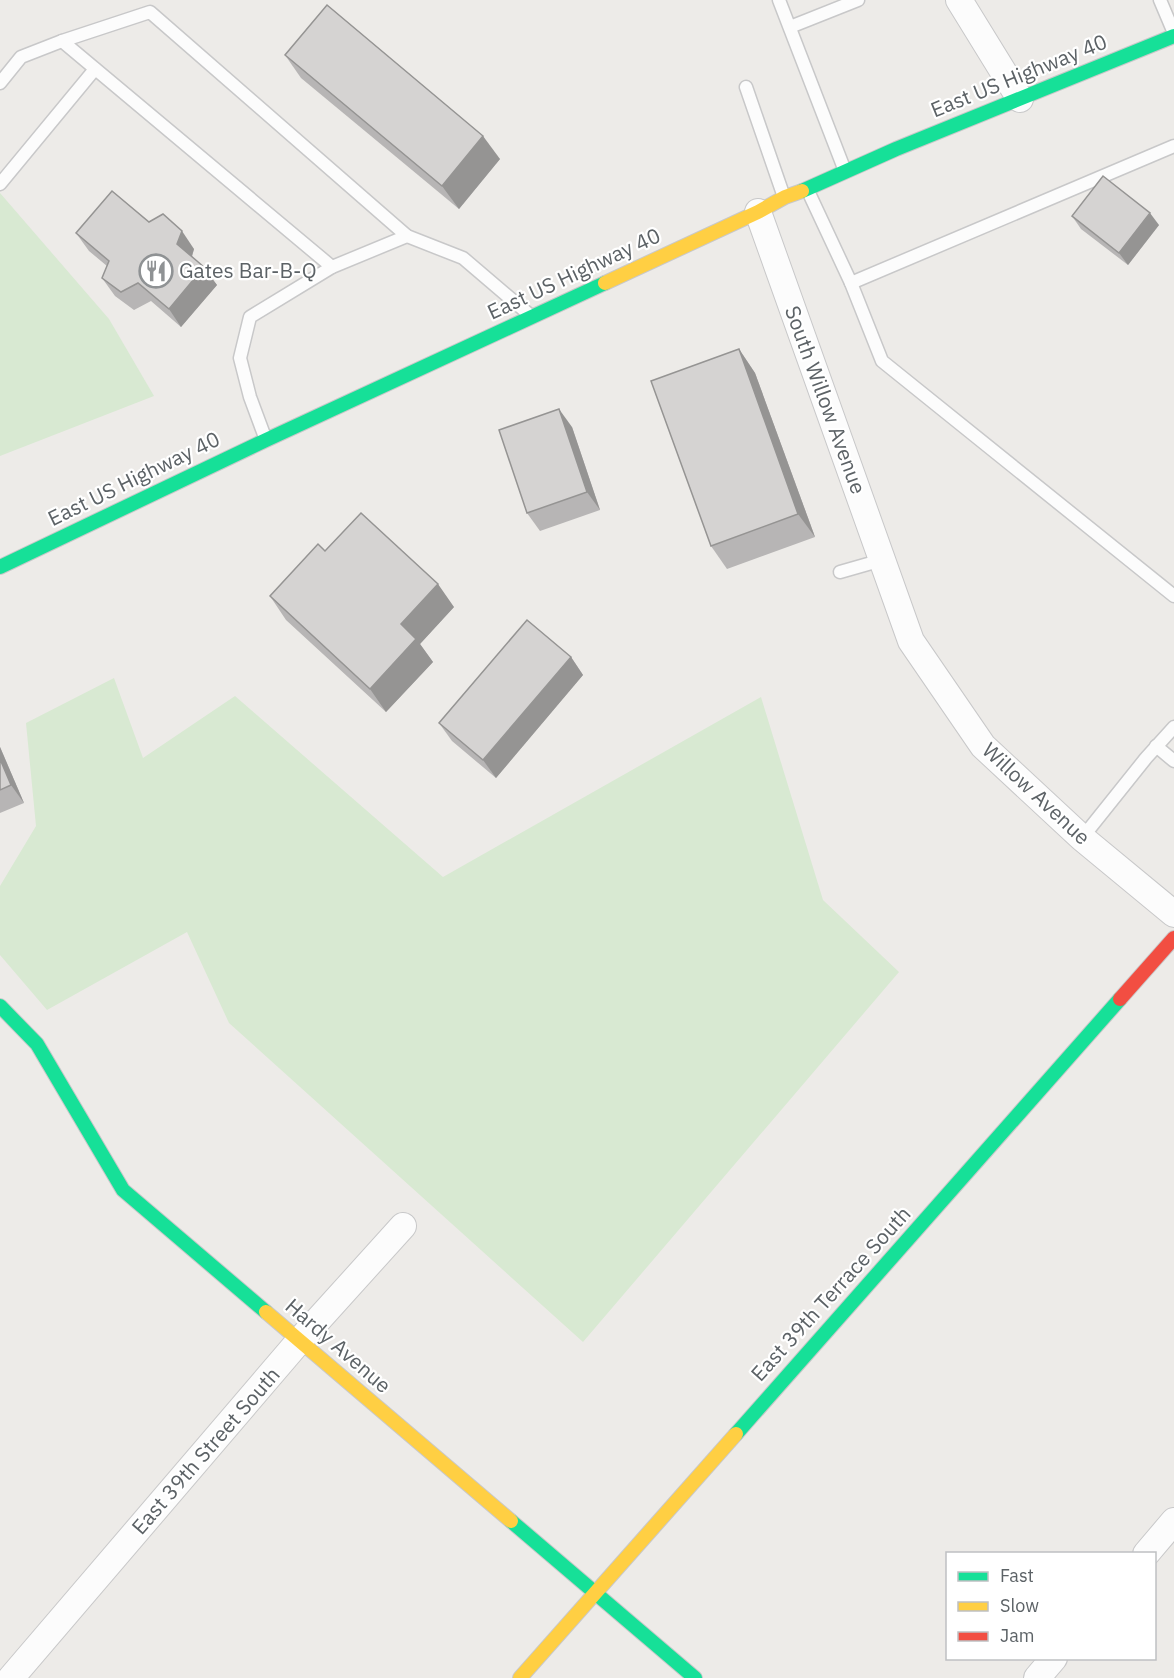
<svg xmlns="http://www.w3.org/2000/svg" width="1174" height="1678" font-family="'IBM Plex Sans',sans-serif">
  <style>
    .green { fill: #d8e9d2 }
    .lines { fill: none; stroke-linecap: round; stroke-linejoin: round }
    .lane-casing { stroke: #c8c8c9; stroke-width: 15 }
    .street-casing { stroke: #c8c8c9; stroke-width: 28 }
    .fast-casing { stroke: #c8c8c9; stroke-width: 16 }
    .slow-casing { stroke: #c8c8c9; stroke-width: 16 }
    .jam-casing { stroke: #c8c8c9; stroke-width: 16 }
    .lane { stroke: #fcfcfc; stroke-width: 12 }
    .street { stroke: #fcfcfc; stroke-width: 26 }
    .fast { stroke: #16e098; stroke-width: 14 }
    .slow { stroke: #ffcf43; stroke-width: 14 }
    .jam { stroke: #f24e42; stroke-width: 14 }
    .wall { fill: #b7b5b5 }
    .shaded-wall { fill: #959493 }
    .building { fill: #d5d3d2; stroke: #959493; stroke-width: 1.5 }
    .labels { text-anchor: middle; stroke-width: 4.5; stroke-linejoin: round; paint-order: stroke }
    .street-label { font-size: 21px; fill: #5c6266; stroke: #fff }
    .poi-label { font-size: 21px; fill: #5c6266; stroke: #fff; text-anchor: start }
  </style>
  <rect width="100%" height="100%" fill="#edebe8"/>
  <g class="green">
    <polygon points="0,193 109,319 154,396 0,456"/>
    <polygon points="114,678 143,758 235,696 443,877 761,697 823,900 899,972 583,1342 229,1023 187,932 47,1010 0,955 0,886 36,826 26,723"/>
  </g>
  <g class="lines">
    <g class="lane-casing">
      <g id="lane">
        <polyline points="779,0 845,171"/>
        <polyline points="1160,0 1174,33"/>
        <polyline points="790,27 858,0"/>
        <polyline points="0,83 21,57 62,41"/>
        <polyline points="746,87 784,197"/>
        <polyline points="0,184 95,69"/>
        <polyline points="808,191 851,283 882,361 1174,596"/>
        <polyline points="332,267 62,41 150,12 407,236 463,258 531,316"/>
        <polyline points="851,283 1174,146"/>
        <polyline points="266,440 250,397 240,358 250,317 332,267 407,236"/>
        <polyline points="840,572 882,560"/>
        <polyline points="1156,746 1174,761"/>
        <polyline points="1082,838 1146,758 1174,727"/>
      </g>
    </g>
    <g class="street-casing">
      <g id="street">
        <polyline points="959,0 1020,99"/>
        <polyline points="758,212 911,641 983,746 1082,838 1174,914"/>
        <polyline points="1146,1554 1174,1521"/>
        <polyline points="11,1678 300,1340 403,1226"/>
        <polyline points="1037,1678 1054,1658"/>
      </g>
    </g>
    <g class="fast-casing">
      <g id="fast">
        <polyline points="802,191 896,149 1174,36"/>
        <polyline points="0,567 266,440 605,283"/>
        <polyline points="0,1006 37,1044 123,1190 266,1312"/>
        <polyline points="736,1434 1120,999"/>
        <polyline points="511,1521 695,1678"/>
      </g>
    </g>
    <g class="slow-casing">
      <g id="slow">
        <polyline points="605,283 758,212 785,197 802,191"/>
        <polyline points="266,1312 511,1521"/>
        <polyline points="520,1678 736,1434"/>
      </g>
    </g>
    <g class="jam-casing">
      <polyline id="jam" points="1120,999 1174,938"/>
    </g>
    <use href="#lane" class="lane"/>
    <use href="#street" class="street"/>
    <use href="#fast" class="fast"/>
    <use href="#slow" class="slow"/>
    <use href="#jam" class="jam"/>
  </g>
  <g class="wall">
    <polygon points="285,55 500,159 459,209 301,78"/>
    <polygon points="1072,216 1159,225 1128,265 1081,229"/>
    <polygon points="149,222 194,249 192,257 217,285 181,327 151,301 134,310 115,296 102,278 107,266 89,251 76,233"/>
    <polygon points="739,349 755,373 815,537 727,569 711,546"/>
    <polygon points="572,427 600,510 540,531 527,513"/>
    <polygon points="325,551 454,607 420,644 433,662 386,712 286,620 270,596"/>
    <polygon points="571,657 583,675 496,778 452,741 439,723"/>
    <polygon points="0,747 24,803 0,813"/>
  </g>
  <g class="shaded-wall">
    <polygon points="483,136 500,159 459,209 442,186"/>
    <polygon points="1150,213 1159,225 1128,265 1119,253"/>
    <polygon points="182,231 194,249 190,262 177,244"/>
    <polygon points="204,267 217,285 181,327 169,309"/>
    <polygon points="739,349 755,373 815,537 798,514"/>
    <polygon points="559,409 572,427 600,510 587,492"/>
    <polygon points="438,584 454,607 420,644 433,662 386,712 370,689 401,624"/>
    <polygon points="571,657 583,675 496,778 483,760"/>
    <polygon points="0,747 24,803 11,785 0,759"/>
  </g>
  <g class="building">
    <polygon points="327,5 483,136 442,186 285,55"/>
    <polygon points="1103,176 1150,213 1119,253 1072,216"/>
    <polygon points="112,191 149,222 163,214 182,231 177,244 204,267 169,309 138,283 121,292 102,278 109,261 76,233"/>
    <polygon points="739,349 798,514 711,546 651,381"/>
    <polygon points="559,409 587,492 527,513 499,430"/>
    <polygon points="361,513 438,584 401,624 416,639 370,689 270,596 318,544 325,551"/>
    <polygon points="527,620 571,657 483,760 439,723"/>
    <polygon points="0,759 11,785 0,790"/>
  </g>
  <defs>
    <g id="restaurant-ring" transform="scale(1.725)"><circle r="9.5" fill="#fff" stroke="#8f9294" stroke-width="1.5"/><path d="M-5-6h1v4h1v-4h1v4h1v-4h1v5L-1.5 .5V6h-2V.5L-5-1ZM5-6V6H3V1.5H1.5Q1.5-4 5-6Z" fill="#8f9294"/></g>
  </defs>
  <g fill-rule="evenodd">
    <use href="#restaurant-ring" x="156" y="271"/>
  </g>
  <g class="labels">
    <g class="street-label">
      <text transform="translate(1019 76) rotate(-22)" y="7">East US Highway 40</text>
      <text transform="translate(574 274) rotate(-25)" y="7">East US Highway 40</text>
      <text transform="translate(825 400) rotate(70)" y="7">South Willow Avenue</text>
      <text transform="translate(134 479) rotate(-26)" y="7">East US Highway 40</text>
      <text transform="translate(1036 794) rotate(43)" y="7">Willow Avenue</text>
      <text transform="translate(831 1294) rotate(-48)" y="7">East 39th Terrace South</text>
      <text transform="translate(338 1346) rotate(41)" y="7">Hardy Avenue</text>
      <text transform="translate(206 1451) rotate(-49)" y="7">East 39th Street South</text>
    </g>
    <g class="poi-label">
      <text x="179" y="278">Gates Bar-B-Q</text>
    </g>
  </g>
  <rect x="946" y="1552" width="210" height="108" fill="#ffffff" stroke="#bec0c2" stroke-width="1.5"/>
  <rect x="958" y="1572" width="30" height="9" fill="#16e098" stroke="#bec0c2" stroke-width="1.5"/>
  <text x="1000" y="1582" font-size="18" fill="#5c6266">Fast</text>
  <rect x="958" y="1602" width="30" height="9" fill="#ffcf43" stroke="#bec0c2" stroke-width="1.5"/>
  <text x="1000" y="1612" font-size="18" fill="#5c6266">Slow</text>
  <rect x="958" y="1632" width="30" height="9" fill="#f24e42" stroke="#bec0c2" stroke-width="1.5"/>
  <text x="1000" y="1642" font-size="18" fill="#5c6266">Jam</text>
</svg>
